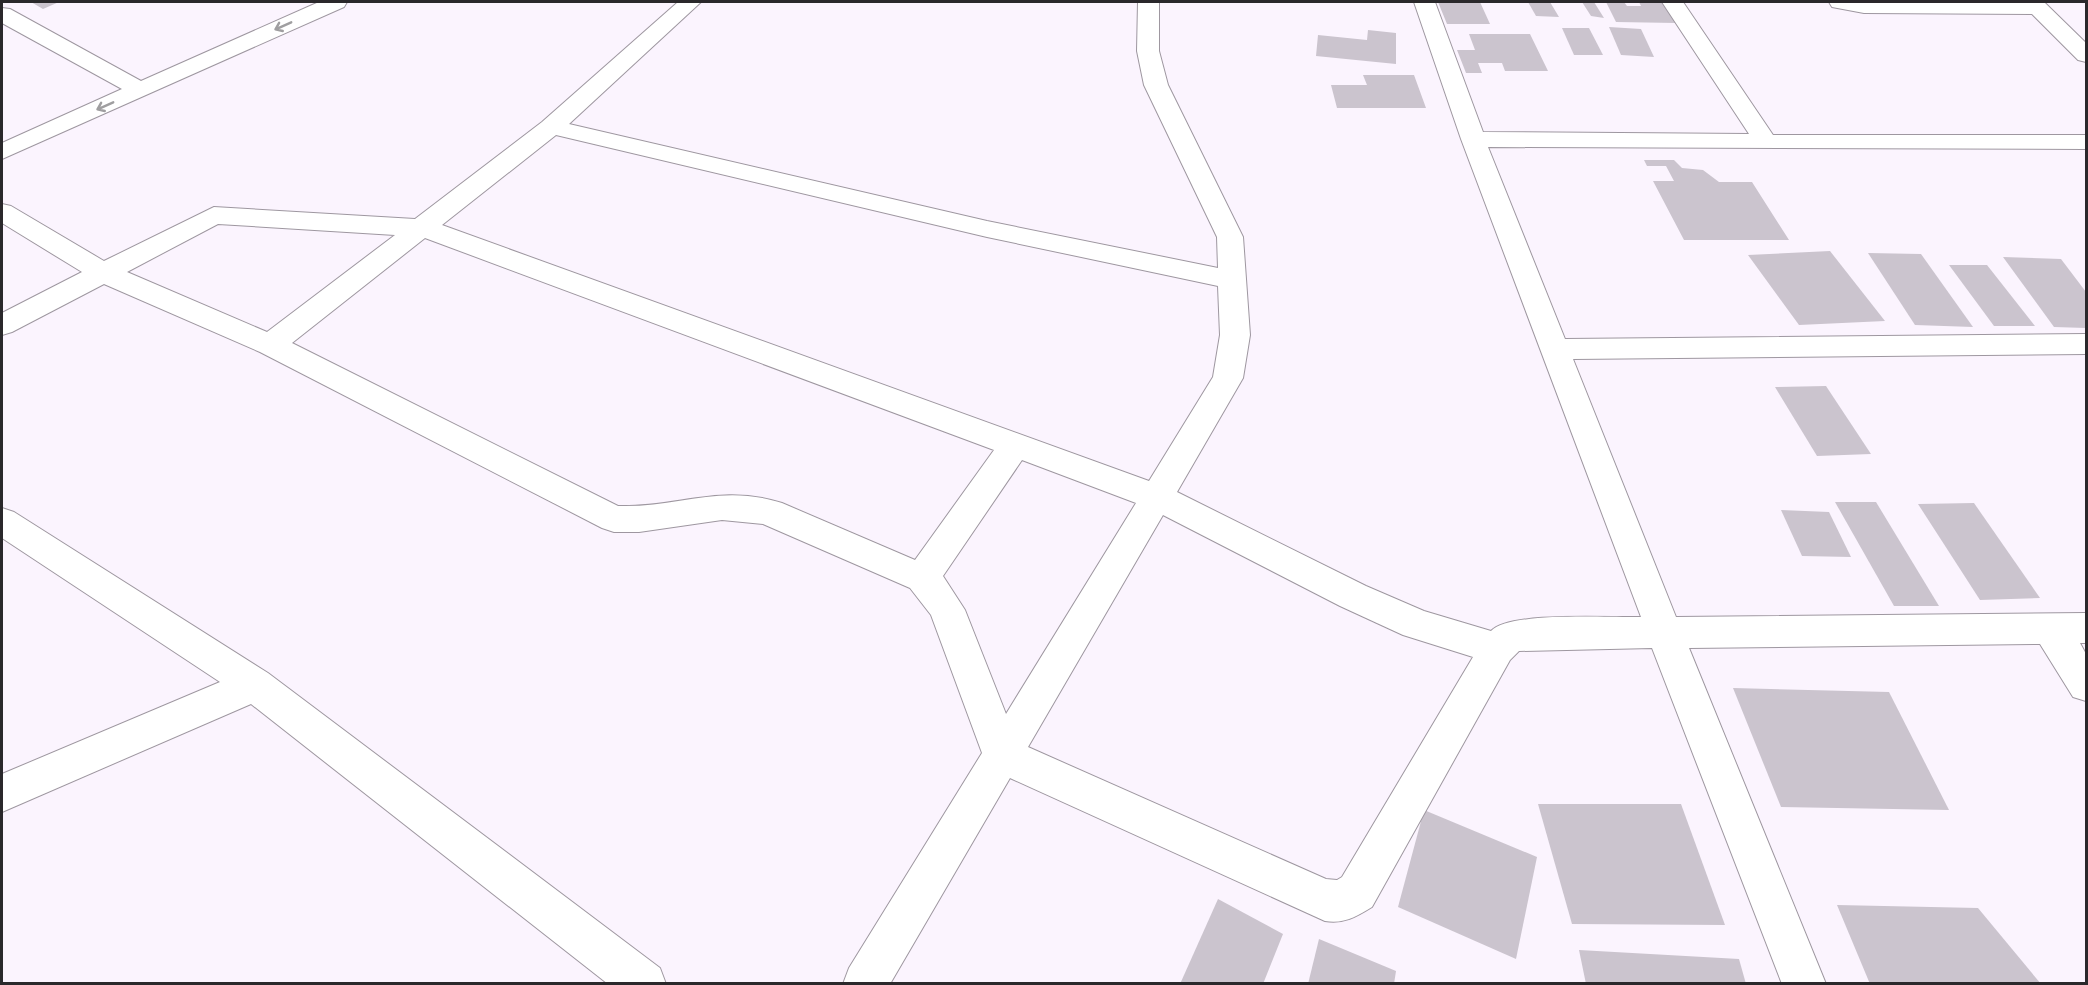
<svg xmlns="http://www.w3.org/2000/svg" width="2088" height="985" font-family="'Playfair Display',serif">
  <style>
    .building { fill: #cbc4ce }
    .lines { fill: none; stroke-linecap: round; stroke-linejoin: round }
    .minor-casing { stroke: #9e97a0; stroke-width: 2 }
    .minor { fill: #fff; fill-rule: evenodd }
    .oneway { stroke: #9f9ea0 }
  </style>
  <rect width="100%" height="100%" fill="#fbf4fe"/>
  <g class="building">
    <polygon points="31,2 59,2 43,9"/>
    <polygon points="1438,2 1480,2 1490,24 1447,24"/>
    <polygon points="1528,2 1550,2 1559,17 1536,16"/>
    <polygon points="1582,2 1594,2 1604,18 1591,16"/>
    <polygon points="1606,2 1624,2 1627,6 1641,6 1639,2 1663,2 1676,23 1616,22"/>
    <polygon points="1609,27 1641,29 1654,57 1621,55"/>
    <polygon points="1562,28 1589,28 1603,55 1574,55"/>
    <polygon points="1368,30 1396,33 1396,64 1316,56 1318,35 1367,40"/>
    <polygon points="1469,34 1530,34 1548,71 1505,71 1502,63 1478,63 1482,73 1466,73 1457,50 1475,50"/>
    <polygon points="1363,75 1414,75 1426,108 1337,108 1331,85 1367,85"/>
    <polygon points="1644,160 1674,160 1682,168 1703,170 1719,182 1752,182 1789,240 1684,240 1653,181 1674,181 1666,166 1647,166"/>
    <polygon points="1830,251 1885,321 1799,325 1748,255"/>
    <polygon points="1868,253 1921,254 1973,327 1915,325"/>
    <polygon points="2003,257 2061,259 2086,292 2086,328 2054,327"/>
    <polygon points="1949,265 1987,265 2035,326 1994,326"/>
    <polygon points="1826,386 1871,454 1817,456 1775,387"/>
    <polygon points="1835,502 1876,502 1939,606 1894,606"/>
    <polygon points="1974,503 2040,598 1980,600 1918,504"/>
    <polygon points="1781,510 1829,512 1851,557 1802,556"/>
    <polygon points="1733,688 1889,692 1949,810 1781,807"/>
    <polygon points="1538,804 1681,804 1725,925 1572,924"/>
    <polygon points="1424,810 1537,857 1516,959 1398,907"/>
    <polygon points="1218,899 1283,934 1263,984 1180,984"/>
    <polygon points="1837,905 1978,908 2041,984 1870,984"/>
    <polygon points="1319,939 1396,971 1394,984 1308,984"/>
    <polygon points="1579,950 1739,959 1746,984 1586,984"/>
  </g>
  <g class="lines">
    <g class="minor-casing">
      <g id="minor">
        <polygon points="319,2 347,2 344,7 2,159 2,143 122,89 2,23 2,8 10,9 141,81"/>
        <path d="M 678,2 L 701,2 L 569,124 L 987,221 L 1218,268 L 1217,237 L 1144,85 L 1137,51 L 1138,2 L 1159,2 L 1159,51 L 1168,85 L 1243,237 L 1250,335 L 1243,378 L 1177,492 L 1366,586 L 1424,611 L 1491,631 C 1511,611 1609,618 1641,617 L 1461,139 L 1414,2 L 1435,2 L 1483,132 L 1749,134 L 1662,2 L 1683,2 L 1773,135 L 2086,135 L 2086,149 L 1488,147 L 1565,339 L 2086,334 L 2086,354 L 1573,359 L 1676,617 L 2086,613 L 2086,643 L 2080,643 L 2086,654 L 2086,701 L 2073,697 L 2040,644 L 1689,648 L 1826,984 L 1782,984 L 1652,648 L 1519,651 L 1510,660 L 1372,907 C 1356,917 1344,924 1325,921 L 1010,778 L 890,984 L 843,984 L 849,968 L 982,753 L 931,615 L 910,588 L 763,524 L 722,520 L 639,532 L 614,532 L 602,528 L 260,352 L 104,284 L 12,332 L 2,335 L 2,313 L 82,272 L 2,223 L 2,204 L 11,206 L 104,261 L 214,207 L 415,219 L 542,122 ZM 556,135 L 987,237 L 1218,286 L 1220,335 L 1213,377 L 1149,481 L 442,225 ZM 218,224 L 395,235 L 267,332 L 127,272 ZM 425,238 L 994,450 L 915,560 L 782,503 C 720,483 678,508 618,506 L 292,343 ZM 1022,460 L 1136,503 L 1006,714 L 965,610 L 943,576 ZM 1163,515 L 1340,606 L 1403,635 L 1473,657 L 1342,877 L 1337,880 L 1326,879 L 1028,747 Z"/>
        <polygon points="1829,2 2044,2 2086,43 2086,62 2078,60 2032,14 1864,13 1832,7"/>
        <polygon points="2,508 14,512 268,673 660,968 666,984 608,984 251,704 2,812 2,774 220,682 2,538"/>
      </g>
    </g>
    <use href="#minor" class="minor"/>
  </g>
  <defs><path id="oneway-shaft" d="M-6 0H5M1.5-3L5.5 0L1.5 3" fill="none" stroke-width="1.6" stroke-linecap="round" stroke-linejoin="round" transform="scale(1.5)"/></defs>
  <g class="oneway">
    <use href="#oneway-shaft" transform="translate(283 26) rotate(156)"/>
    <use href="#oneway-shaft" transform="translate(105 106) rotate(156)"/>
  </g>
  <rect width="2088" height="985" fill="none" stroke="#2a282b" stroke-width="6"/>
</svg>
